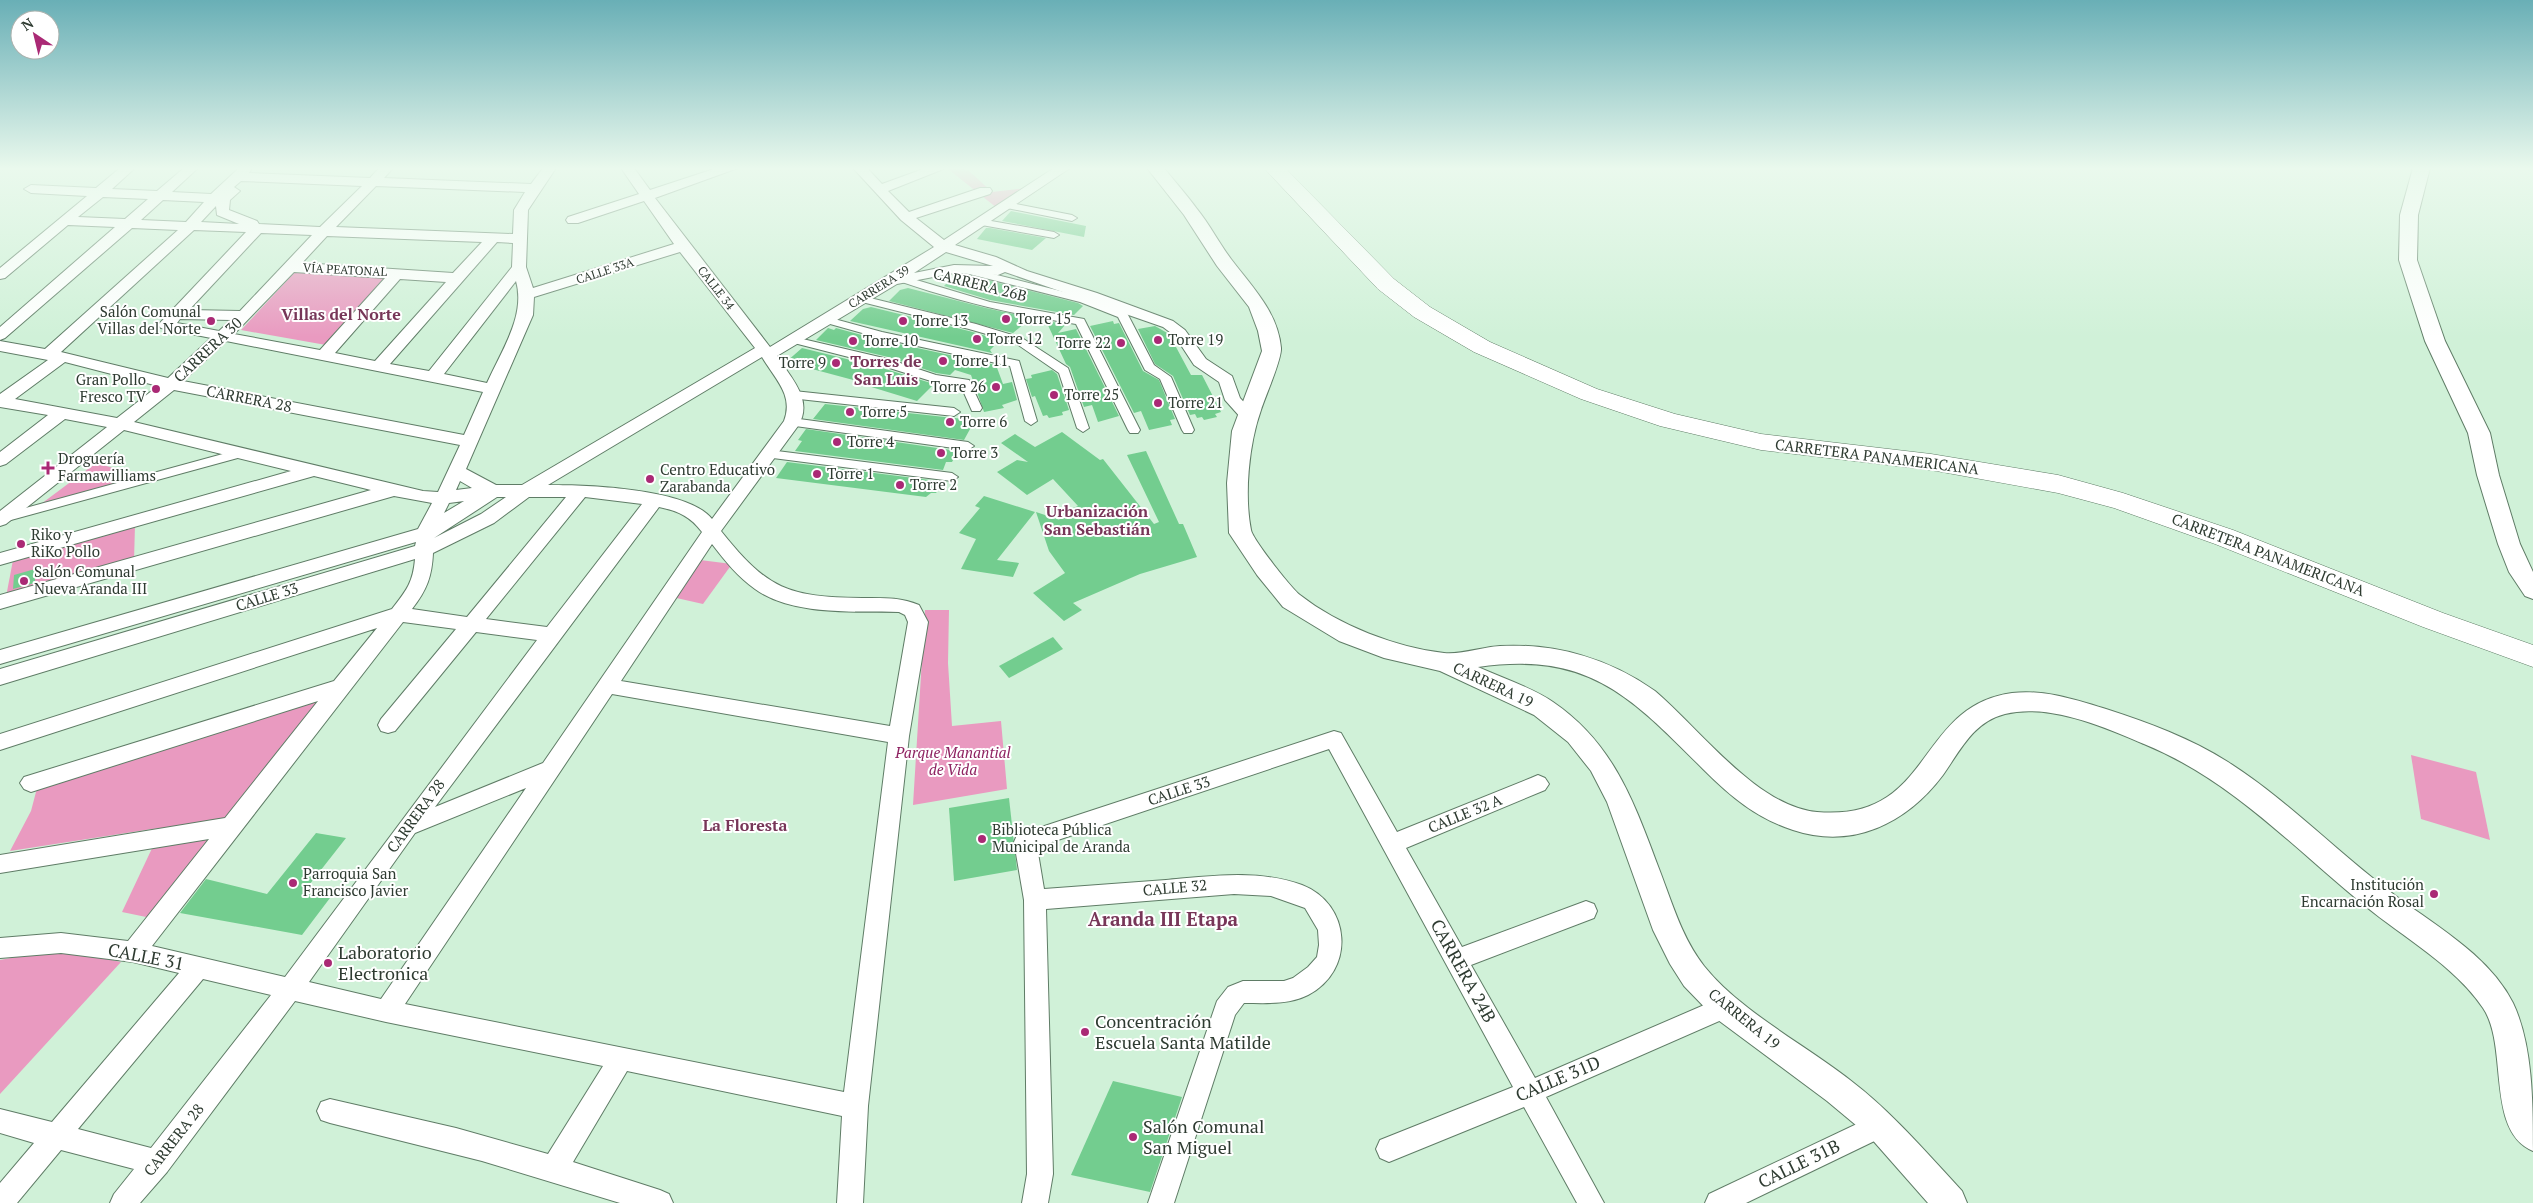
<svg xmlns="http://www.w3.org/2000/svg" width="2533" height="1203" font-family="'PT Serif',serif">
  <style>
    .green { fill: #e99ac0 }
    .building { fill: #73cd8f }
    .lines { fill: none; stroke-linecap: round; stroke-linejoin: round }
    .pedestrian-casing { stroke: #5f7c66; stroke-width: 2 }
    .minor-casing { stroke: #5f7c66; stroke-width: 2 }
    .tertiary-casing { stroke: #5f7c66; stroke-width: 2 }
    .trunk-casing { stroke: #5f7c66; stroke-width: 1 }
    .pedestrian { fill: #fff; fill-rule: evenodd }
    .minor { fill: #fff; fill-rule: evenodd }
    .tertiary { fill: #fff; fill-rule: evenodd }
    .trunk { fill: #fff; fill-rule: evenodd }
    .poi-dot { fill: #aa2975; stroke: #fff; stroke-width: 2 }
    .labels { text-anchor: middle; stroke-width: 4; stroke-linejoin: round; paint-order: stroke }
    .far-street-label { font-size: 12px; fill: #2e3b31; stroke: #fff }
    .street-label { font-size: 15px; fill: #2e3b31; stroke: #fff }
    .poi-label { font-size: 15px; fill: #2e3b31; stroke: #fff; text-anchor: start }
    .park-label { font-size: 15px; font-style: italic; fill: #8e2261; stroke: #fff }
    .neighbourhood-label { font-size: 16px; font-weight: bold; fill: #773658; stroke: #fff }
    .near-poi-label { font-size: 18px; fill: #2e3b31; stroke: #fff; text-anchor: start }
    .near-street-label { font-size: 18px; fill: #2e3b31; stroke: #fff }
    .near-neighbourhood-label { font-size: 19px; font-weight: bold; fill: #773658; stroke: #fff }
  </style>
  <rect width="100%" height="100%" fill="#d0f1d8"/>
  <g class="green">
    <polygon points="959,168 968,170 992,192 1034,187 997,208 948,169"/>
    <polygon points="296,271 390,276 326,345 241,330"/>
    <polygon points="96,463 144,477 41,504"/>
    <polygon points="135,525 134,561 6,597 13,560"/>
    <polygon points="700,560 732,564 703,604 672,597"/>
    <polygon points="925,610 949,610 948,663 952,726 1001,721 1007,789 913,805"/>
    <polygon points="327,696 231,821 152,829 10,851 31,811 36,792 40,785"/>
    <polygon points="2411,755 2476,772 2490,840 2421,819"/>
    <polygon points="213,832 151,918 122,912 155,842"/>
    <polygon points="42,952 88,955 121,962 0,1094 0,960"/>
  </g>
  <g class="building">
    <polygon points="1011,211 1086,226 1084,237 1002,221"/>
    <polygon points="986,228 990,228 1046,238 1032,250 977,239"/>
    <polygon points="967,275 1078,303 1083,306 1074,315 990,300 944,286 954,276"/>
    <polygon points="908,288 986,308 1031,318 1013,333 889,301 900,290"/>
    <polygon points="871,307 969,331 1000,340 990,350 992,353 850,321 863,309"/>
    <polygon points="1046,321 1066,324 1058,333 1076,329 1119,416 1098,422 1092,405 1084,407 1070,367 1066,364"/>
    <polygon points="1113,321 1114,324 1119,323 1143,371 1159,380 1175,419 1170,420 1172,425 1149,430 1141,411 1134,413 1090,326"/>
    <polygon points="1155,326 1169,334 1191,375 1202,375 1221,412 1215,414 1217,417 1204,420 1202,417 1197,418 1195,414 1190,415 1173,376 1155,364 1138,329"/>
    <polygon points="828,328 834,330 836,328 880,340 996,365 1003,384 1012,382 1017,400 1002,405 1004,408 984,412 971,375 955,370 950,375 936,373 888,357 816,340"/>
    <polygon points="802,348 879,367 934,384 917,401 855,382 857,381 786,362"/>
    <polygon points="1052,370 1057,374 1069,410 1062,412 1063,415 1049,418 1047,415 1043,416 1035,396 1032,397 1026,379 1032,378 1031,375"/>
    <polygon points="825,404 954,418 975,420 964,440 813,419"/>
    <polygon points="806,429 958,451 952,462 946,462 943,470 795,451 802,441 798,440"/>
    <polygon points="1062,432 1100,460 1103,459 1154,524 1159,522 1127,455 1146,451 1179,524 1183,524 1197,557 1140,574 1073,603 1082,610 1064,621 1033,593 1065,573 1049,551 1036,512 1060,520 1054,515 1074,510 1073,508 1078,506 1053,479 1027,495 997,472 1017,460 1028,462 1001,443 1015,434 1035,447"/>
    <polygon points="787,462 938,481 942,485 936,493 931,493 926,497 776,478"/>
    <polygon points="984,496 1035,512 997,560 1019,563 1013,577 961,569 976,539 959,533 980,508 975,506"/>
    <polygon points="35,569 35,583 13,589 14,575"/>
    <polygon points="1053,637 1063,649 1009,678 999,666"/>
    <polygon points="1009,798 1017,870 954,881 949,808"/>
    <polygon points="316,833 346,838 306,889 333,894 302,935 180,913 206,879 267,894"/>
    <polygon points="1113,1081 1182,1097 1150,1192 1071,1175"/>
  </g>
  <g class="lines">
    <g class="pedestrian-casing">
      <g id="pedestrian">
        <polygon points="1006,202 1072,215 1077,218 1072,221 1002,207 1001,205"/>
        <polygon points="980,219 1054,232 1059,235 1054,238 976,224 976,220"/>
        <polygon points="961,266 1088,298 1127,313 1154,365 1171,377 1194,430 1192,433 1184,433 1182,430 1160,379 1145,370 1118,317 1080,302 957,271 957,267"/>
        <path d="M 903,276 L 990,302 L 1084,319 L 1140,430 L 1138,433 L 1130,433 L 1128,430 L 1076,324 C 1015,315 957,301 899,281 L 899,277 Z"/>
        <polygon points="862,296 976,324 1022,338 1068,368 1089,428 1083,432 1077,428 1059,373 1014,342 969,329 858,301 858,297"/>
        <polygon points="827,317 882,332 1019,361 1037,421 1031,425 1025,421 1010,366 880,338 823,322 821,320"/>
        <polygon points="794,337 888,359 936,375 969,380 982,408 980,411 972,411 961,386 934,382 880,365 790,342 790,338"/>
        <polygon points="794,391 954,408 960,412 954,416 790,398 788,395 790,392"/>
        <polygon points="792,418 968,442 974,446 968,450 788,425 786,422"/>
        <polygon points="241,449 247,453 245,456 0,523 0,515"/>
        <polygon points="769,450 952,473 958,477 952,481 765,457 763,454 765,451"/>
      </g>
    </g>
    <g class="minor-casing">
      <g id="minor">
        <path d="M 120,168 L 135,168 L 112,189 L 157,191 L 184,168 L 198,168 L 172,192 L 211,194 L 239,168 L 252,168 L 249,173 L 370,178 L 379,168 L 393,168 L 384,178 L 531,184 L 543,168 L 556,168 L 528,210 L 526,267 L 533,288 L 674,244 L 644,201 L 578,223 L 568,223 L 566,220 L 568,217 L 639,194 L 621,168 L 634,168 L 650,190 L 717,168 L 738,168 L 655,198 L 770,347 L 934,247 L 901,220 L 853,168 L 867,168 L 882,184 L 926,168 L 946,168 L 888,191 L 909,212 L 980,188 L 990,188 L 992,191 L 990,194 L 916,218 L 944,240 L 1054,168 L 1070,168 L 955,245 L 996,257 L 1027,271 L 1097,293 L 1173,321 L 1185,330 L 1206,359 L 1232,376 L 1240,398 L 1256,415 L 1254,419 L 1242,419 L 1225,400 L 1219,382 L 1194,365 L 1175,336 L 1163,327 L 1005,272 L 998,275 L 954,273 L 897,284 L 777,356 C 791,378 814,400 798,426 L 721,531 C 768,590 788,597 862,598 C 883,598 900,597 919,605 L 928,622 L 909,736 L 868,1106 L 863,1203 L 837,1203 L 842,1116 L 627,1071 L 573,1162 L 660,1190 L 669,1194 L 673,1203 L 620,1203 L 482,1161 L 330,1123 L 321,1120 L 317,1111 L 321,1102 L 330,1099 L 456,1128 L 548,1154 L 603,1066 L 386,1022 L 295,1001 L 167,1172 L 140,1203 L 110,1203 L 114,1194 L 134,1169 L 61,1150 L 17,1203 L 0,1203 L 0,1183 L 34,1143 L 0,1133 L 0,1109 L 52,1122 L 179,973 L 133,962 L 61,953 L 0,958 L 0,938 L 61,933 L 128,941 L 209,839 L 0,873 L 0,855 L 225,818 L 318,701 L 31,792 L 24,789 L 20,783 L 24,777 L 334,681 L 377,628 L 0,750 L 0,734 L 392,609 C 406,591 413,583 415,559 L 0,685 L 0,669 L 415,546 L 416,542 L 0,664 L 0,650 L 418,529 L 432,503 L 394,496 L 0,609 L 0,595 L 371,490 L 314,476 L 0,565 L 0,553 L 291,471 L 124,430 L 6,524 L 0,526 L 0,511 L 107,427 L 65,419 L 6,464 L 0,466 L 0,452 L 48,415 L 0,407 L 0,394 L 48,360 L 0,351 L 0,341 L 45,349 L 178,230 L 132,228 L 5,338 L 0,340 L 0,327 L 115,227 L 68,225 L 5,278 L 0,279 L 0,268 L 87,196 L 31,193 L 24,189 L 31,185 L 96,188 ZM 241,181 L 362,186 L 320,227 L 259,224 L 257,221 L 229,210 L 230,200 L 240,191 L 234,187 ZM 376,186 L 525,192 L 514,210 L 513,234 L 336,227 ZM 103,197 L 148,199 L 125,219 L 78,217 ZM 163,200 L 204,202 L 186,222 L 141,220 ZM 216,206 L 217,215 L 239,224 L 201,222 ZM 194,230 L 246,232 L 158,325 L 161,328 L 211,338 L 168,378 L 61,352 ZM 261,233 L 312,235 L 240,311 L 189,310 ZM 327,236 L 482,242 L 453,273 L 302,263 ZM 497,242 L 513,243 L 512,267 L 429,371 L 390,364 ZM 680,252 L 755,348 L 522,485 L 496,485 L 466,469 L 533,315 L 534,297 ZM 946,252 L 993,266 L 954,265 L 914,273 ZM 294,272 L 385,278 L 320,350 L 234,334 ZM 400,279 L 446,282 L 375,361 L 335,353 ZM 516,281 C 526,316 501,351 487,383 L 444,374 ZM 180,319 L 231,320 L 219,331 L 177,323 ZM 226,341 L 483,392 L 464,435 L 183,381 ZM 762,357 C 775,379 794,395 784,421 L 712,519 C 688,488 586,485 548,485 ZM 65,362 L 158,386 L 117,418 L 15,399 ZM 174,390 L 460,445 L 438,492 L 423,491 L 134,422 ZM 460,481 L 472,488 L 456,490 ZM 497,497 L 506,497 L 481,514 L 434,538 ZM 529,497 L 566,497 L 467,617 L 412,609 C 427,590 432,576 433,553 L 494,523 ZM 585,497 L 642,504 L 547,627 L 486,619 ZM 464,501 L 444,513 L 449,503 ZM 659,507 C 678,511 690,516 702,532 L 543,763 L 435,807 ZM 712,544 C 725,561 738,577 755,589 C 792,616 855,611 899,612 L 905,615 L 908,622 L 890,726 L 621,681 ZM 403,622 L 456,629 L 381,719 L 378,725 L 381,731 L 388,733 L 395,731 L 476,632 L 537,640 L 285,977 L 152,946 ZM 612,694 L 888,742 L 844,1092 L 405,1004 ZM 526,788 L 381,999 L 309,982 L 415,833 ZM 203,979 L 271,995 L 151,1148 L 78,1129 Z"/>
        <path d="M 1334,731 L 1341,733 L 1397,832 L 1531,778 L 1538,775 L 1545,778 L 1549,784 L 1545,790 L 1406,848 L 1462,947 L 1586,901 L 1594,904 L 1597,911 L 1594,918 L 1471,965 L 1535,1078 L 1725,996 L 1733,999 L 1737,1007 L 1733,1015 L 1546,1097 L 1604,1203 L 1577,1203 L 1524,1107 L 1389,1162 L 1380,1158 L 1376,1149 L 1380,1140 L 1513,1087 L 1329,749 L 1037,847 L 1044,889 C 1085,886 1125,883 1166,880 C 1211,876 1258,869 1302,885 C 1351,904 1356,970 1308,995 C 1288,1005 1266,1003 1244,1003 L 1235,1015 L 1174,1203 L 1148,1203 L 1217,1001 L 1228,987 L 1243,981 L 1284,981 L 1293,978 L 1308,967 L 1317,957 L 1319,945 L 1318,930 L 1305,908 L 1271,896 L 1234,894 L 1046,909 L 1053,1174 L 1048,1203 L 1022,1203 L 1027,1174 L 1024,900 L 1014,842 L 1017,835 Z"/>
        <polygon points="1880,1113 1889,1116 1893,1125 1889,1134 1746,1203 1705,1203 1709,1194"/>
      </g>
    </g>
    <g class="tertiary-casing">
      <g id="tertiary">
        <path d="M 1147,168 L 1164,168 C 1175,182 1187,195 1197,209 C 1210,225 1219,243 1231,259 C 1252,287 1278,312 1281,348 C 1282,359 1265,397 1261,410 C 1249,444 1244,494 1251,530 C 1253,540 1292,589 1300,595 C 1338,625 1397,648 1444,653 C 1461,655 1482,647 1500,646 C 1556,643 1610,659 1655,691 C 1699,728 1757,807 1817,812 C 1934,822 1915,706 2012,693 C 2044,689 2076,700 2106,709 C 2149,723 2190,738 2228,762 C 2286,799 2334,849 2388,890 C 2430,923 2488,953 2513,1003 C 2533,1045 2533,1104 2533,1151 C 2485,1131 2509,1046 2483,1008 C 2454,965 2404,938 2364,905 C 2293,847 2230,779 2144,744 C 2104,727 2049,703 2005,714 C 1973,722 1960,751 1943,775 C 1907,823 1853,850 1793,830 C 1756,818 1730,796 1703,769 C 1631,697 1589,651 1478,667 C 1502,678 1531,687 1553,702 C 1616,745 1635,806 1661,874 C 1673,906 1683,939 1704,966 C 1740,1011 1804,1044 1850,1080 C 1892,1112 1926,1152 1962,1191 L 1967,1203 L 1928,1203 L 1869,1136 L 1827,1101 L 1714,1017 L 1684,986 L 1670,964 L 1653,930 L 1607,802 L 1591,771 L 1568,742 L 1534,715 L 1440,671 L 1384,658 L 1339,641 L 1283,607 L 1257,575 L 1229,533 L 1227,483 L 1232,431 L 1262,351 L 1258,331 L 1249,307 L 1217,266 L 1184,215 Z"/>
        <polygon points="2413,168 2430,168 2418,215 2417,260 2445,341 2490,433 2499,475 2520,544 2533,572 2533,599 2525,596 2509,572 2498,544 2477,475 2468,433 2425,341 2399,260 2400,215"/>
      </g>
    </g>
    <g class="trunk-casing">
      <polygon id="trunk" points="1264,168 1285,168 1394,279 1430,307 1490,342 1597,389 1675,414 1761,434 1931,454 2058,475 2123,493 2233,530 2443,613 2533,645 2533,667 2423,627 2215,544 2114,508 2058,493 1931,470 1761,450 1660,426 1581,399 1474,352 1414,317 1378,289"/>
    </g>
    <use href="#pedestrian" class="pedestrian"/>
    <use href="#minor" class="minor"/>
    <use href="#tertiary" class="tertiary"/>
    <use href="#trunk" class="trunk"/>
  </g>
  <linearGradient id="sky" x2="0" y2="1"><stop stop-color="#69afb6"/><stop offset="0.5" stop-color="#eaf9ed"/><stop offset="1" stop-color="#eaf9ed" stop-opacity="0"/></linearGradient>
  <rect width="2533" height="337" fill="url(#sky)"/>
  <g class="poi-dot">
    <circle cx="1006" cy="319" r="5"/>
    <circle cx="211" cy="321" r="5"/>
    <circle cx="903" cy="321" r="5"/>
    <circle cx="977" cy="339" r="5"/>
    <circle cx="1158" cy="340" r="5"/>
    <circle cx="853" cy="341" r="5"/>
    <circle cx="1121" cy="343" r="5"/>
    <circle cx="943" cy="361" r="5"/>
    <circle cx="836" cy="363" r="5"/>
    <circle cx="996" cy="387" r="5"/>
    <circle cx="156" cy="389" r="5"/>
    <circle cx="1054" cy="395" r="5"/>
    <circle cx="1158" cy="403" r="5"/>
    <circle cx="850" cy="412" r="5"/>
    <circle cx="950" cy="422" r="5"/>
    <circle cx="837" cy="442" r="5"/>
    <circle cx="941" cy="453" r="5"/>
    <path d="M45.5 460.5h5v5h5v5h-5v5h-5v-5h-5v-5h5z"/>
    <circle cx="817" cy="474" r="5"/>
    <circle cx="650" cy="479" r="5"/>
    <circle cx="900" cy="485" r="5"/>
    <circle cx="21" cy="544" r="5"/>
    <circle cx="24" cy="581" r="5"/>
    <circle cx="982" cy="839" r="5"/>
    <circle cx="293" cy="883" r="5"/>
    <circle cx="2434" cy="894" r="5"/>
    <circle cx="328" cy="963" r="5"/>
    <circle cx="1085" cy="1032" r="5"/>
    <circle cx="1133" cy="1137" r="5"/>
  </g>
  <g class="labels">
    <g class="far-street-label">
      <text transform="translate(345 270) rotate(3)" y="4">VÍA PEATONAL</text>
      <text transform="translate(605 271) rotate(-18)" y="4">CALLE 33A</text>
      <text transform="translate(879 287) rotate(-32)" y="4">CARRERA 39</text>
      <text transform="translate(716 288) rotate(52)" y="4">CALLE 34</text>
    </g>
    <g class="street-label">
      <text transform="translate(980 285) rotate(14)" y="5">CARRERA 26B</text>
      <text transform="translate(208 350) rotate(-43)" y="5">CARRERA 30</text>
      <text transform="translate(249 399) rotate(11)" y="5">CARRERA 28</text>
      <text transform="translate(1877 457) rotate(7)" y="5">CARRETERA PANAMERICANA</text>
      <text transform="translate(2268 555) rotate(21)" y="5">CARRETERA PANAMERICANA</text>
      <text transform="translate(267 597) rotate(-17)" y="5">CALLE 33</text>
      <text transform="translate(1493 685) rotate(25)" y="5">CARRERA 19</text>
      <text transform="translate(1179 791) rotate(-18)" y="5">CALLE 33</text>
      <text transform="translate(1465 814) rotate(-22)" y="5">CALLE 32 A</text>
      <text transform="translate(416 816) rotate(-54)" y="5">CARRERA 28</text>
      <text transform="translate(1175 888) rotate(-5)" y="5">CALLE 32</text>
      <text transform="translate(1744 1019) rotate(39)" y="5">CARRERA 19</text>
      <text transform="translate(174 1140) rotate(-52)" y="5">CARRERA 28</text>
    </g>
    <g class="poi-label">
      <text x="201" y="317" text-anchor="end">Salón Comunal<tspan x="201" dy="17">Villas del Norte</tspan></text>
      <text x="1016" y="324">Torre 15</text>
      <text x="913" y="326">Torre 13</text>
      <text x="987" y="344">Torre 12</text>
      <text x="1168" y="345">Torre 19</text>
      <text x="863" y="346">Torre 10</text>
      <text x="1111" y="348" text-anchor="end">Torre 22</text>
      <text x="953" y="366">Torre 11</text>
      <text x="826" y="368" text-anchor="end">Torre 9</text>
      <text x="146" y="385" text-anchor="end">Gran Pollo<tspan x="146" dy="17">Fresco TV</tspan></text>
      <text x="986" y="392" text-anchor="end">Torre 26</text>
      <text x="1064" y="400">Torre 25</text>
      <text x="1168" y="408">Torre 21</text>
      <text x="860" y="417">Torre 5</text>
      <text x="960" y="427">Torre 6</text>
      <text x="847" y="447">Torre 4</text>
      <text x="951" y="458">Torre 3</text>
      <text x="58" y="464">Droguería<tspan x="58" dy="17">Farmawilliams</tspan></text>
      <text x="660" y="475">Centro Educativo<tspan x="660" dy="17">Zarabanda</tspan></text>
      <text x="827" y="479">Torre 1</text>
      <text x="910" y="490">Torre 2</text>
      <text x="31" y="540">Riko y<tspan x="31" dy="17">RiKo Pollo</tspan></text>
      <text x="34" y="577">Salón Comunal<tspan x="34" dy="17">Nueva Aranda III</tspan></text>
      <text x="992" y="835">Biblioteca Pública<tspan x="992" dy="17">Municipal de Aranda</tspan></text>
      <text x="303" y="879">Parroquia San<tspan x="303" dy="17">Francisco Javier</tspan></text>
      <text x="2424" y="890" text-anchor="end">Institución<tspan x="2424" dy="17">Encarnación Rosal</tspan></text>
    </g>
    <g class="park-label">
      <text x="953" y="758">Parque Manantial<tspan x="953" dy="17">de Vida</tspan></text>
    </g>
    <g class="neighbourhood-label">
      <text x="341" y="320">Villas del Norte</text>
      <text x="886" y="367">Torres de<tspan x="886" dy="18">San Luis</tspan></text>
      <text x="1097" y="517">Urbanización<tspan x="1097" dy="18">San Sebastián</tspan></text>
      <text x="745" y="831">La Floresta</text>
    </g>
    <g class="near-poi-label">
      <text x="338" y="959">Laboratorio<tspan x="338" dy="21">Electronica</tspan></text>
      <text x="1095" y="1028">Concentración<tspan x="1095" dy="21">Escuela Santa Matilde</tspan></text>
      <text x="1143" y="1133">Salón Comunal<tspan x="1143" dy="21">San Miguel</tspan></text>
    </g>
    <g class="near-street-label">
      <text transform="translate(146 957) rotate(11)" y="6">CALLE 31</text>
      <text transform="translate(1463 971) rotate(61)" y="6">CARRERA 24B</text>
      <text transform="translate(1558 1079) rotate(-23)" y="6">CALLE 31D</text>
      <text transform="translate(1799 1164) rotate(-26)" y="6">CALLE 31B</text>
    </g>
    <g class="near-neighbourhood-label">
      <text x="1163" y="926">Aranda III Etapa</text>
    </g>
  </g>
  <g transform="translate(35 35) rotate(325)"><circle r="24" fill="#ffffff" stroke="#abb1ad"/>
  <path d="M0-4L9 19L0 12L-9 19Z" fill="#aa2975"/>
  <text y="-8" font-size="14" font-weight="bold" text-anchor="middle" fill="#2e3b31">N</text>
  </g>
</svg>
